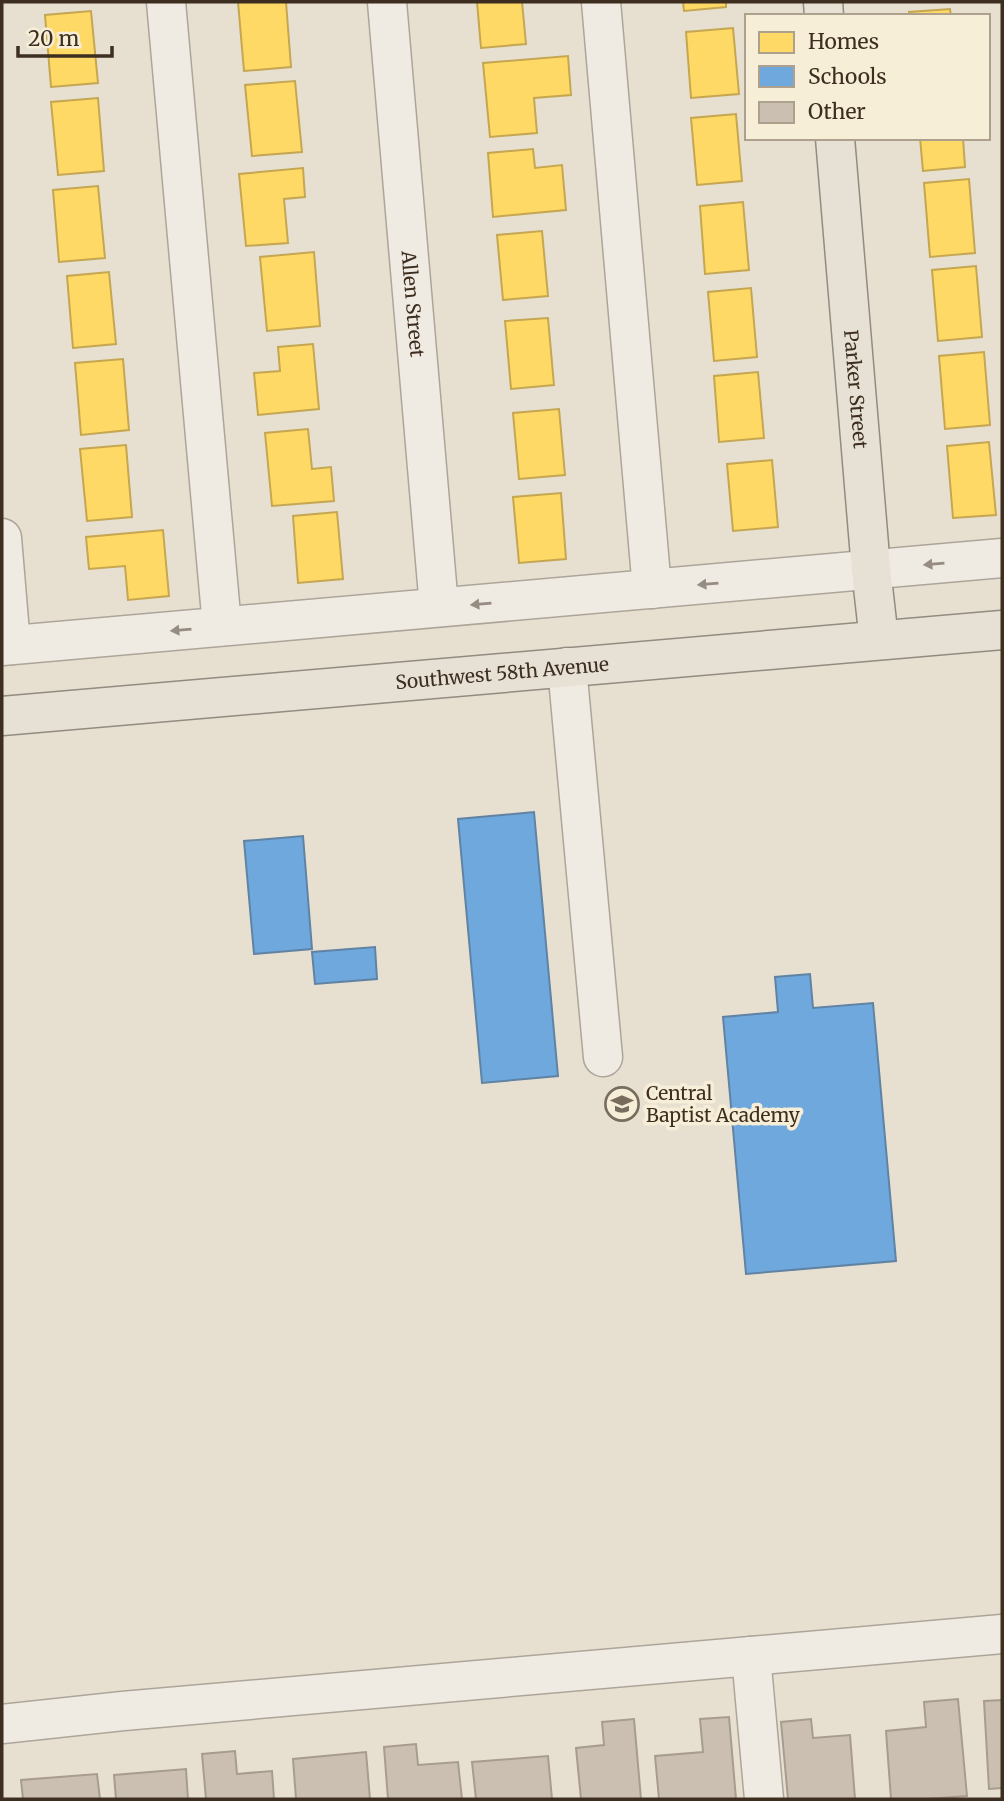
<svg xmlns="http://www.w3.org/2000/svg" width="1004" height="1801" font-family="Merriweather,serif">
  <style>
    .homes { fill: #ffd966; stroke: #c5a651; stroke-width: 2 }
    .schools { fill: #6fa8dc; stroke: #6083a4; stroke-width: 2 }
    .building { fill: #cbbfb2; stroke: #a89c90; stroke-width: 2 }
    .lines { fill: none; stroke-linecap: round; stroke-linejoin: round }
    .minor-casing { stroke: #ada599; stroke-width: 41 }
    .major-casing { stroke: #928b80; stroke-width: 41 }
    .minor { stroke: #efebe3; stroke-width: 38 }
    .major { stroke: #e6e1d4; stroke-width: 38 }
    .oneway { fill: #968c82 }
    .labels { text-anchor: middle; stroke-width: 7; stroke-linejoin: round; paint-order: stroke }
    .street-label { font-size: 19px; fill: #3d2e20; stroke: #f7eed8 }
    .poi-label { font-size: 19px; fill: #3d2e20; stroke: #f7eed8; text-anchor: start }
  </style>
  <rect width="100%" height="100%" fill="#e7e0d1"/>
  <g class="homes">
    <polygon points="238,2 286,2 291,67 244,71"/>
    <polygon points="477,2 522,2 526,44 481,48"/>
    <polygon points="683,2 726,2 726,7 684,11"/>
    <polygon points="950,9 951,16 909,16 909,12"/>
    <polygon points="91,11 98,83 51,87 45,15"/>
    <polygon points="733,28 739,94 691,98 686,32"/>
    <polygon points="568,56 571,95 534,98 537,133 490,137 483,63"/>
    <polygon points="295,81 302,152 252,156 245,85"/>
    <polygon points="98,98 104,171 58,175 51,102"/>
    <polygon points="736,114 742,181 697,185 691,118"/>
    <polygon points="920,138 963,138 965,167 923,171"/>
    <polygon points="533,149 535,168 562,165 566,210 493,217 488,153"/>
    <polygon points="303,168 305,197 284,199 288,243 246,246 239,174"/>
    <polygon points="969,179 975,253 930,257 924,183"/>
    <polygon points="98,186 105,258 59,262 53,190"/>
    <polygon points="743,202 749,270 705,274 700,206"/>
    <polygon points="542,231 548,296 503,300 497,235"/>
    <polygon points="314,252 320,326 267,331 260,257"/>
    <polygon points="976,266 982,337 938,341 932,270"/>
    <polygon points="109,272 116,344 73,348 67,276"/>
    <polygon points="751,288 757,357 714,361 708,292"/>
    <polygon points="548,318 554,385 511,389 505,321"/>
    <polygon points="313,344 319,409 258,415 254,373 280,371 278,347"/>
    <polygon points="984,352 990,425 945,429 939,356"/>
    <polygon points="123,359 129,430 81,435 75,363"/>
    <polygon points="758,372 764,438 719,442 714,376"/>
    <polygon points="559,409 565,475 519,479 513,413"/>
    <polygon points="308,429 312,469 331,467 334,501 272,506 265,433"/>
    <polygon points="989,442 996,515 953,518 947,446"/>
    <polygon points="126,445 132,517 87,521 80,449"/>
    <polygon points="772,460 778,527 733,531 727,464"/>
    <polygon points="561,493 566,559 519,563 513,497"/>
    <polygon points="337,512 343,579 298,583 293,516"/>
    <polygon points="163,530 169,596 128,600 125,566 89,569 86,537"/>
  </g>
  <g class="schools">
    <polygon points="534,812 558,1076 482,1083 458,819"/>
    <polygon points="303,836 312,949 254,954 244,841"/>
    <polygon points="375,947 377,979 315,984 312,952"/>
    <polygon points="810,974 813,1008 873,1003 896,1261 746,1274 723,1017 778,1012 775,977"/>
  </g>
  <g class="building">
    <polygon points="958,1699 967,1796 927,1799 891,1799 886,1731 926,1727 924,1702"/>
    <polygon points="1002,1700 1002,1788 989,1789 984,1701"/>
    <polygon points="729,1717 736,1799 659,1799 655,1756 703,1752 700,1719"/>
    <polygon points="634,1719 641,1799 581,1799 576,1748 604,1745 602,1722"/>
    <polygon points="811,1719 813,1738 850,1735 855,1799 788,1799 781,1722"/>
    <polygon points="416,1744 418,1765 458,1762 462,1799 388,1799 384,1747"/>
    <polygon points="235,1751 237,1774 272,1771 274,1799 206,1799 202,1754"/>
    <polygon points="366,1752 370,1799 296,1799 293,1759"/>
    <polygon points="548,1756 552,1799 476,1799 472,1762"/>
    <polygon points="186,1769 188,1799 116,1799 114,1775"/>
    <polygon points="97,1774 100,1799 23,1799 21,1780"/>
  </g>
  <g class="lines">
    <g class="minor-casing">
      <g id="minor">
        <polyline points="166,2 222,626"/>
        <path id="s1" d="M 387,2 L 439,607"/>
        <polyline points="601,2 652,589"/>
        <polyline points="2,538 11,645"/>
        <polyline points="2,646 1002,558"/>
        <polyline points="567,667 603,1057"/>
        <polyline points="751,1656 764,1799"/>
        <polyline points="2,1724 123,1711 1002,1634"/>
      </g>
    </g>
    <g class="major-casing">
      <g id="major">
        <polyline points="823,2 824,16"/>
        <path id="s2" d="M 835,138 L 871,569 L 879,640"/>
        <path id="s3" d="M 2,716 L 1002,630"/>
      </g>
    </g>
    <use href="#minor" class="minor"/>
    <use href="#major" class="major"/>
  </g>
  <defs><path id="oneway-solid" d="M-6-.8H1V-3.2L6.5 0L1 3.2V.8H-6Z" transform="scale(1.75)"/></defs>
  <g class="oneway">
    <use href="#oneway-solid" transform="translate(934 564) rotate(175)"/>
    <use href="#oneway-solid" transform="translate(708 584) rotate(175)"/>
    <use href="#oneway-solid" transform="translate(481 604) rotate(175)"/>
    <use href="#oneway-solid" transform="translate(181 630) rotate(175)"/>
  </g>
  <defs>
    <g id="school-ring" transform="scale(1.75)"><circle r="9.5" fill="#f7eed8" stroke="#786c5e" stroke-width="1.5"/><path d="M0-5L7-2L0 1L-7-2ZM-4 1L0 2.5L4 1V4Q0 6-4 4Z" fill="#786c5e"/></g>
  </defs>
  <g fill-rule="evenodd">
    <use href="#school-ring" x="622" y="1104"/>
  </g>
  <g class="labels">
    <g class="street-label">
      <text dy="7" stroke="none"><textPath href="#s1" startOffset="303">Allen Street</textPath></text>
      <text dy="7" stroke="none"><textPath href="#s2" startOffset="252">Parker Street</textPath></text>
      <text dy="7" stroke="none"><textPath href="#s3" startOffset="502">Southwest 58th Avenue</textPath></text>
    </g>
    <g class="poi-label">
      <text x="646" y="1100">Central<tspan x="646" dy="22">Baptist Academy</tspan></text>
    </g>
  </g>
  <rect width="1004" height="1801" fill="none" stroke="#3d2e20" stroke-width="7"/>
  <rect x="745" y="14" width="245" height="126" fill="#f7eed8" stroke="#ada18e" stroke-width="2"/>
  <rect x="759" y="32" width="35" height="21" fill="#ffd966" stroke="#ada18e" stroke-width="2"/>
  <text x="808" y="49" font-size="21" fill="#3d2e20">Homes</text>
  <rect x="759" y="66" width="35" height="21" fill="#6fa8dc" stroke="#ada18e" stroke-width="2"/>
  <text x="808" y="84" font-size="21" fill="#3d2e20">Schools</text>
  <rect x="759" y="102" width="35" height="21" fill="#cbbfb2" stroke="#ada18e" stroke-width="2"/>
  <text x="808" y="119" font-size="21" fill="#3d2e20">Other</text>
  <path d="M18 46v10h94v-10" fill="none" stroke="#3d2e20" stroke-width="3.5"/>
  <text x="28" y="46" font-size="21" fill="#3d2e20" stroke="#f7eed8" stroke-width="5" paint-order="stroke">20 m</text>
</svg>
